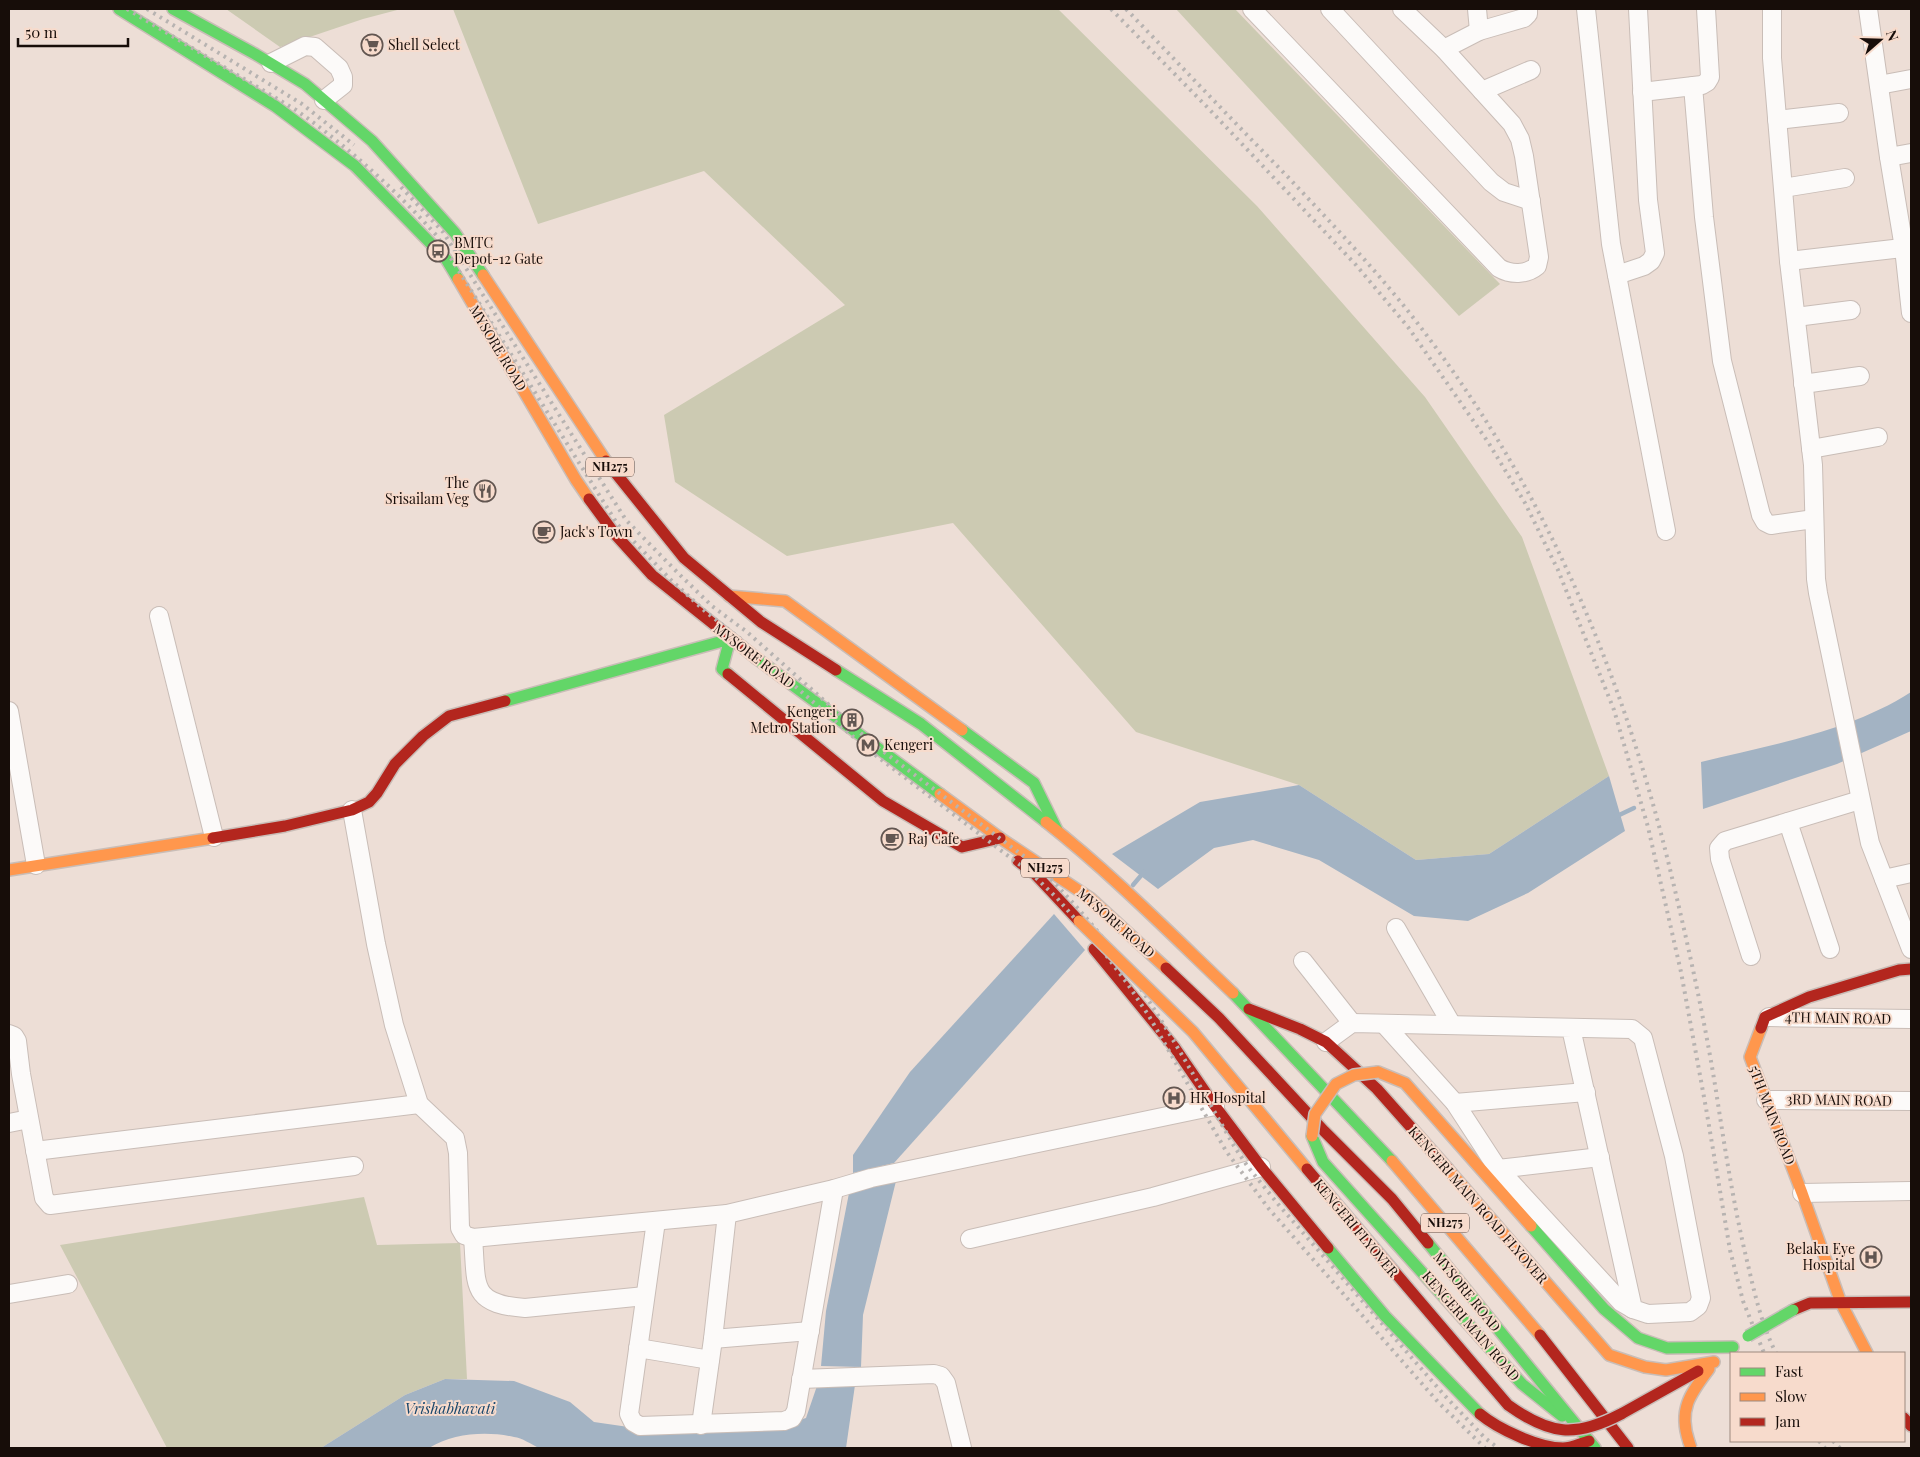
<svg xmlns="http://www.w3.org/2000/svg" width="1920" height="1457" font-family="'Playfair Display',serif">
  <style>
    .green { fill: #cccab2 }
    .water { fill: #a3b3c3 }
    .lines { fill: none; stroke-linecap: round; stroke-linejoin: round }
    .stream { stroke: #a3b3c3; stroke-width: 4.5 }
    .street-casing { stroke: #c9bdb7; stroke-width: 20 }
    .fast-casing { stroke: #c9bdb7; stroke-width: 14 }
    .slow-casing { stroke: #c9bdb7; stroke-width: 14 }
    .jam-casing { stroke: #c9bdb7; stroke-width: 14 }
    .street { stroke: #fcfaf9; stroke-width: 18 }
    .fast { stroke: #63d668; stroke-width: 11 }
    .slow { stroke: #ff974d; stroke-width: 11 }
    .jam { stroke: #b3261e; stroke-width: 11 }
    .rail { stroke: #b7b3b1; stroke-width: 4; stroke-dasharray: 2.5 5; stroke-linecap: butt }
    .fast-bridge-casing { stroke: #c6bebb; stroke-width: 14; stroke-linecap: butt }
    .slow-bridge-casing { stroke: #c6bebb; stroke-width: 14; stroke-linecap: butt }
    .jam-bridge-casing { stroke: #c6bebb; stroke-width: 14; stroke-linecap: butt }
    .fast-bridge { stroke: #63d668; stroke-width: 11 }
    .slow-bridge { stroke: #ff974d; stroke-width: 11 }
    .jam-bridge { stroke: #b3261e; stroke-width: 11 }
    .labels { text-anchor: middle; stroke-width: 4; stroke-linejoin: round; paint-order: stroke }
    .shield { fill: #f7dbcc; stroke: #5a4b44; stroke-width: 1 }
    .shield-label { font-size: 12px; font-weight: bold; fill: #170d09 }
    .poi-label { font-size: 14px; fill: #170d09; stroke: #f7dbcc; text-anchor: start }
    .street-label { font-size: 14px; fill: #170d09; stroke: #f7dbcc }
    .water-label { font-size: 15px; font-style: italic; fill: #18466b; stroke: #f7dbcc }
  </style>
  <rect width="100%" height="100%" fill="#edded6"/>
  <g class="green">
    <polygon points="226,9 401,9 363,19 280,47"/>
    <polygon points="453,9 1058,9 1257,206 1425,397 1522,537 1609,776 1489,854 1416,860 1299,785 1136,732 953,523 787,556 675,482 664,415 845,305 704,171 538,224"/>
    <polygon points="1176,9 1235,9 1500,284 1459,316"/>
    <polygon points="364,1197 377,1245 460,1243 467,1379 445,1379 405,1395 321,1448 167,1448 60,1245"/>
  </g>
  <g class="water">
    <path d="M 1911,692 L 1911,731 L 1837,764 L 1703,809 L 1701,762 C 1773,744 1849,732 1911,692 Z"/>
    <polygon points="1609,776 1625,831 1528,893 1468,921 1414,916 1319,860 1253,840 1214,848 1158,889 1112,854 1200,802 1299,785 1416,860 1489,854"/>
    <polygon points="1054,914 1085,950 894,1163 853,1173 853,1155 910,1072"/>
    <polygon points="897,1177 863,1315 861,1367 821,1366 826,1311 850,1188"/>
    <path d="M 445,1379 L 514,1381 L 570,1402 L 594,1422 L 663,1432 L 777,1427 L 806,1418 L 818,1383 L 855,1385 L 846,1448 L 539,1448 C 531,1444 522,1438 514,1437 C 486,1431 454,1433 429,1448 L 321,1448 L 405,1395 Z"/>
  </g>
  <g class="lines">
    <g class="stream">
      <polyline points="1615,817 1634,808"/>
      <polyline points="1133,885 1144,872"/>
    </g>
    <g class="street-casing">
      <g id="street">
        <path d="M 1252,9 L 1499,268 C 1511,275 1526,275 1537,266 L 1539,257 L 1524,156 L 1520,139 L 1512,124 L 1444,49 L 1402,9"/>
        <polyline points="1330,9 1491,182 1504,192 1531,201"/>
        <polyline points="1477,9 1479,31"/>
        <polyline points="1586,9 1611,244 1666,531"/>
        <polyline points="1772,9 1772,58 1789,261 1813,465 1816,579 1818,593 1870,843 1911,949"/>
        <polyline points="1868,9 1889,157 1904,248 1911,313"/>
        <polyline points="1444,49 1479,31 1524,18 1528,14 1528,9"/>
        <polyline points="271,63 305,46 315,47 339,68 343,77 343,85 324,100"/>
        <polyline points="1879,85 1911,79"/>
        <polyline points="1693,86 1704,217 1722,361 1761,515 1765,522 1771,525 1814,519"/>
        <polyline points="1482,91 1531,70"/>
        <polyline points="1642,92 1702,85 1707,82 1710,77 1706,9"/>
        <polyline points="1777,120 1839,113"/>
        <polyline points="1889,157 1911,153"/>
        <polyline points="1783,188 1845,178"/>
        <polyline points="1789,261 1911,247"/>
        <polyline points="1617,275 1644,266 1651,261 1655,253 1648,200 1638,9"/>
        <polyline points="1796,317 1851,310"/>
        <polyline points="1803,384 1860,376"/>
        <polyline points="1811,449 1878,437"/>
        <polyline points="159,616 214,837"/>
        <polyline points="9,711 36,865"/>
        <polyline points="352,810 376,944 394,1025 419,1104 455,1138 458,1153 460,1228 464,1235 473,1238 727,1214 834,1189 871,1178 1215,1106"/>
        <polyline points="1788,822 1830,949"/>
        <polyline points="1884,879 1911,873"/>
        <polyline points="1396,928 1452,1025"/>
        <polyline points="1751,956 1720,859 1719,848 1725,841 1860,800"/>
        <polyline points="1303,961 1352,1023"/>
        <polyline points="1769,1017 1911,1019"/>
        <polyline points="1384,1024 1455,1103 1498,1169 1600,1157"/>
        <polyline points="9,1034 14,1036 17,1041 21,1074 44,1198 50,1205 354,1166"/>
        <polyline points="1326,1042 1352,1023 1632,1029 1643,1038 1674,1156 1701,1298 1698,1306 1690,1312 1648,1314 1633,1309 1571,1028"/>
        <polyline points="1766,1100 1911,1101"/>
        <polyline points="1455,1103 1586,1092"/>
        <polyline points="9,1123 29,1119"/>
        <polyline points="35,1151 419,1104"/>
        <polyline points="1504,1175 1621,1302 1633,1309"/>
        <polyline points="1802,1193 1911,1191"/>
        <polyline points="656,1221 629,1414 633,1422 640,1426 784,1421 792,1418 796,1411 834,1189"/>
        <path d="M 473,1238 C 477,1285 469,1304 525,1308 L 645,1296"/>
        <polyline points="970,1239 1153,1197 1261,1167"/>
        <polyline points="9,1294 68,1284"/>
        <polyline points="713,1339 810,1331"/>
        <polyline points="638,1348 710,1360"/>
        <polyline points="801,1379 934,1374 941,1376 946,1383 962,1448"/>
        <polyline points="701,1425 713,1339 727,1214"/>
      </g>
    </g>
    <g class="fast-casing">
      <g id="fast">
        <polyline points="119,9 275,106 355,166 446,259 458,279"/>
        <polyline points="173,9 255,54 305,84 372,141 455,233 483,275"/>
        <polyline points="756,658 940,794"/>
        <polyline points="836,670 921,724 1046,822"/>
        <polyline points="505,701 730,639 722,669 728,674"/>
        <polyline points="962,730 1034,783 1057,830"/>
        <polyline points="1233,993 1392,1161"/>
        <polyline points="1312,1136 1323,1162 1522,1384 1562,1416"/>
        <polyline points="1531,1226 1604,1309 1638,1338 1667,1348 1733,1347"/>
        <polyline points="1428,1243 1595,1448"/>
        <polyline points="1328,1248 1385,1316 1480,1414"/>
      </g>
    </g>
    <g class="slow-casing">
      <g id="slow">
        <polyline points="483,275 606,461"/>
        <polyline points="458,279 576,480 589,499"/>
        <polyline points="729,596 785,601 962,730"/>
        <polyline points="940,794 1000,838 1090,898 1166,968"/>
        <path d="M 1046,822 C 1112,874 1172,935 1233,993"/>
        <polyline points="9,870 213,838"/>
        <polyline points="1761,1028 1750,1057 1802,1193 1841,1303 1867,1353"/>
        <polyline points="1378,1072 1405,1083 1531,1226"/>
        <polyline points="1392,1161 1540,1335"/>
        <polyline points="1448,1169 1609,1355 1645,1367 1666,1370 1714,1362"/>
        <path d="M 1689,1442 C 1678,1410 1690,1394 1709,1369"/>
      </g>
    </g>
    <g class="jam-casing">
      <g id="jam">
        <polyline points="606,461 684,558 761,622 836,670"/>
        <polyline points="589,499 614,533 652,575 756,658"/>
        <polyline points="728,674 883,801 962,847 1000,838"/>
        <polyline points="213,838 285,826 352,810 369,802 377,793 395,764 423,736 449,716 505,701"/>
        <polyline points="1018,861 1035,874 1079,921"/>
        <polyline points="1094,949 1175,1048 1215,1106 1261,1167 1328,1248"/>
        <polyline points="1166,968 1219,1018 1324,1131 1392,1199 1428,1243"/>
        <polyline points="1249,1009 1300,1029 1326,1042 1377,1089 1448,1169"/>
        <polyline points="1761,1028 1765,1017 1809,997 1899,970 1911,969"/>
        <polyline points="1793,1310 1810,1303 1911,1302"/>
        <polyline points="1540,1335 1628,1448"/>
        <path d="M 1480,1414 C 1498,1429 1539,1448 1563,1448 C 1571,1448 1581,1443 1589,1441"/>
        <polyline points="1621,1414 1698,1371"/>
        <polyline points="1904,1418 1911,1426"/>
      </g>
    </g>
    <use href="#street" class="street"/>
    <use href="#fast" class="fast"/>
    <use href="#slow" class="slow"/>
    <use href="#jam" class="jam"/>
    <g class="rail">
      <path d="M 127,9 L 296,110 C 348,147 394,188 437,236 L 618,525 L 671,580 L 706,612 L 742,640 L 866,748 L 1032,874 L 1057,898 L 1103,951 L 1127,983 L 1149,1016 L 1226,1151 L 1269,1209 L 1438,1402 L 1485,1448"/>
      <polyline points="147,9 302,104 354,145"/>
      <polyline points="1111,9 1210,110 1356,265 1408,327 1488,442 1525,503 1558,570 1614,710 1648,827 1681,972 1706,1108 1730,1250 1743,1301 1764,1353"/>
      <path d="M 1126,9 C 1179,64 1232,120 1286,175 C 1335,227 1385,279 1428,337 C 1547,495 1622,673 1669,865 C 1687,940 1704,1016 1716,1091 C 1725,1149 1734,1208 1748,1265 C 1755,1295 1762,1326 1776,1353"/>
      <path d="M 401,187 L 443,232 L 626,520 L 678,573 L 712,606 L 747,632 L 872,743 L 1041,869 C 1075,904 1107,940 1135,980 C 1171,1033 1202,1090 1234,1146 L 1248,1167 L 1278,1204 L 1445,1396 L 1485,1438 L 1498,1448"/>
      <polyline points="1819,1441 1825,1448"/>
      <polyline points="1833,1441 1840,1448"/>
    </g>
    <g class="fast-bridge-casing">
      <polyline id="fast-bridge" points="1748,1336 1793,1310"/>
    </g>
    <g class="slow-bridge-casing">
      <g id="slow-bridge">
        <polyline points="1079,921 1193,1032 1307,1169"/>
        <polyline points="1312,1136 1315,1114 1336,1084 1354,1075 1378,1072"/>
        <polyline points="1689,1442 1691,1448"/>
      </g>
    </g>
    <g class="jam-bridge-casing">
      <path id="jam-bridge" d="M 1307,1169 L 1508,1405 C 1550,1435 1575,1438 1621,1414"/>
    </g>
    <use href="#fast-bridge" class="fast-bridge"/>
    <use href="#slow-bridge" class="slow-bridge"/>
    <use href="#jam-bridge" class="jam-bridge"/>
  </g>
  <defs>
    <g id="supermarket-ring" transform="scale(1.125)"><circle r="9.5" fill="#f7dbcc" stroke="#625651" stroke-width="1.5"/><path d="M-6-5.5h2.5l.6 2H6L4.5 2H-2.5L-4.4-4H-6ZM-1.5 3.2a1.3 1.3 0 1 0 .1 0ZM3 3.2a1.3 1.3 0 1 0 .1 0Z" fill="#625651"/></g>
    <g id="bus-ring" transform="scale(1.125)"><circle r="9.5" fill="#f7dbcc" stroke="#625651" stroke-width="1.5"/><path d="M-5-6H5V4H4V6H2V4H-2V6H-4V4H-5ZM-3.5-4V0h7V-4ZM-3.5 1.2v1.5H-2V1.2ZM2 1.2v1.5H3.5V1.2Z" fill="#625651"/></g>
    <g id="restaurant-ring" transform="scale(1.125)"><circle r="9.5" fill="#f7dbcc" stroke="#625651" stroke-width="1.5"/><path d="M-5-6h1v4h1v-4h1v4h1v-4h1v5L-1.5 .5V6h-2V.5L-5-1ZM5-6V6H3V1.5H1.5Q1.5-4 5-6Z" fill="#625651"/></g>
    <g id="cafe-ring" transform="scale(1.125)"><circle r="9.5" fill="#f7dbcc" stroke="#625651" stroke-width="1.5"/><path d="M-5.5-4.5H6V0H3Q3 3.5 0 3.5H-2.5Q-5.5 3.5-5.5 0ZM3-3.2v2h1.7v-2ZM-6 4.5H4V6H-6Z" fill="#625651"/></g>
    <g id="building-ring" transform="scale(1.125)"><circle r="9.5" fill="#f7dbcc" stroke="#625651" stroke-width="1.5"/><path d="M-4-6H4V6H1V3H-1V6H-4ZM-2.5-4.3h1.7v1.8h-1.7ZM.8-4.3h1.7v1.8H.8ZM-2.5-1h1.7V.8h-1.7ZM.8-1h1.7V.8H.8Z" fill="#625651"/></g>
    <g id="metro-ring" transform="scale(1.125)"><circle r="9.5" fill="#f7dbcc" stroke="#625651" stroke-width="1.5"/><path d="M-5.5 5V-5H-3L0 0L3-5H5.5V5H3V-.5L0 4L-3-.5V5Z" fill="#625651"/></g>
    <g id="hospital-ring" transform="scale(1.125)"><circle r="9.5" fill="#f7dbcc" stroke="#625651" stroke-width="1.5"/><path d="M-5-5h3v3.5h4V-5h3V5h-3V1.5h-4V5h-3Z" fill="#625651"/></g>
  </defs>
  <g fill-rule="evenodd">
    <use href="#supermarket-ring" x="372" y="45"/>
    <use href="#bus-ring" x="438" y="251"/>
    <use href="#restaurant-ring" x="485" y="491"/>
    <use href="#cafe-ring" x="544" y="532"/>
    <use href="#building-ring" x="852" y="720"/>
    <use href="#metro-ring" x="868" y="745"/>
    <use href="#cafe-ring" x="892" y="839"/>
    <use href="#hospital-ring" x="1174" y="1098"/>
    <use href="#hospital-ring" x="1871" y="1257"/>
  </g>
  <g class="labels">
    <g class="shield">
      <rect x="586" y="457.5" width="48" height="19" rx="4"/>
      <rect x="1021" y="858.5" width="48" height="19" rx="4"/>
      <rect x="1421" y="1213.5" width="48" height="19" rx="4"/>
    </g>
    <g class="shield-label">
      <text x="610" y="471">NH275</text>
      <text x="1045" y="872">NH275</text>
      <text x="1445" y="1227">NH275</text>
    </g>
    <g class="poi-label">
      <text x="388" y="50">Shell Select</text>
      <text x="454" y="248">BMTC<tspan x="454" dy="16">Depot-12 Gate</tspan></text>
      <text x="469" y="488" text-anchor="end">The<tspan x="469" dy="16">Srisailam Veg</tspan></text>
      <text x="560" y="537">Jack's Town</text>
      <text x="836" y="717" text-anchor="end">Kengeri<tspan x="836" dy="16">Metro Station</tspan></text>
      <text x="884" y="750">Kengeri</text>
      <text x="908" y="844">Raj Cafe</text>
      <text x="1190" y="1103">HK Hospital</text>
      <text x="1855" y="1254" text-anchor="end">Belaku Eye<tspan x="1855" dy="16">Hospital</tspan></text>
    </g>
    <g class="street-label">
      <text transform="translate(498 348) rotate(59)" y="5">MYSORE ROAD</text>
      <text transform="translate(754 656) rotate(37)" y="5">MYSORE ROAD</text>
      <text transform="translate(1116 923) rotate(41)" y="5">MYSORE ROAD</text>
      <text transform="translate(1838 1018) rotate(1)" y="5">4TH MAIN ROAD</text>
      <text transform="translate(1839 1100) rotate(1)" y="5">3RD MAIN ROAD</text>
      <text transform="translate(1772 1115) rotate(69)" y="5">5TH MAIN ROAD</text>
      <text transform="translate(1478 1205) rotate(49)" y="5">KENGERI MAIN ROAD FLYOVER</text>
      <text transform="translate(1356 1228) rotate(50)" y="5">KENGERI FLYOVER</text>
      <text transform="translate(1467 1292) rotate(51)" y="5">MYSORE ROAD</text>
      <text transform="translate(1471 1326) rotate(49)" y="5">KENGERI MAIN ROAD</text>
    </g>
    <g class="water-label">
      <text x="450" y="1414">Vrishabhavati</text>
    </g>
  </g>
  <rect width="1920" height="1457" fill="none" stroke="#170d09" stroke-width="20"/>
  <rect x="1730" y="1352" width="175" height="90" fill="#f7dbcc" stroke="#9d897e"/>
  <rect x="1740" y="1368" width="25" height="8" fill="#63d668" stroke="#9d897e"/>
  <text x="1775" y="1377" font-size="15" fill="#170d09">Fast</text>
  <rect x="1740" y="1393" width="25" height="8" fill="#ff974d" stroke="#9d897e"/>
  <text x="1775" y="1402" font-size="15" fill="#170d09">Slow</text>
  <rect x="1740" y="1418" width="25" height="8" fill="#b3261e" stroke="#9d897e"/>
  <text x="1775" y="1427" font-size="15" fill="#170d09">Jam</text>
  <g transform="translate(1880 40) rotate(70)" stroke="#f7dbcc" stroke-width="4" paint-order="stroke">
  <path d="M0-4L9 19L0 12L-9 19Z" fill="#170d09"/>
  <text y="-8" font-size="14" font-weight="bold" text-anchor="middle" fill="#170d09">N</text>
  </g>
  <path d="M18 38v8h110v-8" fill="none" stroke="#170d09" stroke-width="2.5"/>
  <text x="25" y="38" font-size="15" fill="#170d09" stroke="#f7dbcc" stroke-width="4" paint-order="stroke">50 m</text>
</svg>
